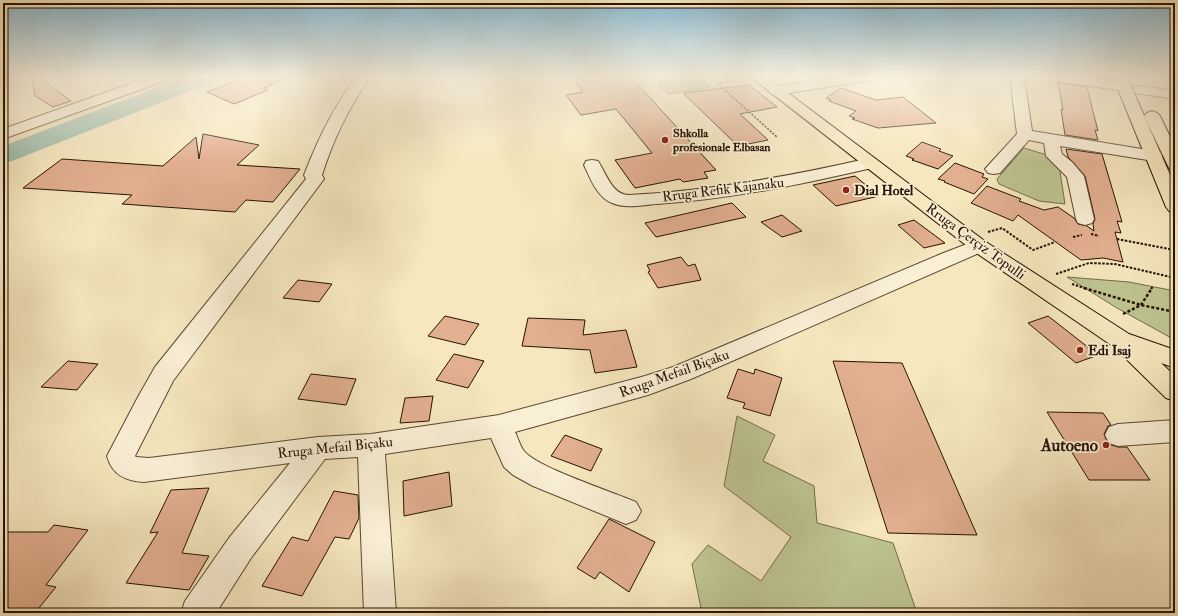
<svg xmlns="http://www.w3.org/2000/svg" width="1178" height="616" font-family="'IM FELL Double Pica',serif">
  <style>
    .green { fill: #bec590; stroke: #726c4a }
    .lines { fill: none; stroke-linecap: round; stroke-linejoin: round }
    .river { fill: #9dc0b1; fill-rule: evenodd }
    .building { fill: #e2af8f; stroke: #261203 }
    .minor-casing { stroke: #5a4732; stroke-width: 2 }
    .major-casing { stroke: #261203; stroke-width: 2 }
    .path-far2 { stroke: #261203; stroke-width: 1.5; stroke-dasharray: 2 1.5; stroke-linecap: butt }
    .path-far1 { stroke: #261203; stroke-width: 2; stroke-dasharray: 2.5 1.5; stroke-linecap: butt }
    .path { stroke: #261203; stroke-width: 2.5; stroke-dasharray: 3 2; stroke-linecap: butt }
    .minor { fill: #f9efd5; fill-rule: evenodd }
    .major { fill: #f6e7be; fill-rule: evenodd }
    .poi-dot { fill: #8f2418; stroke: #f9efd5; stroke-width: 1.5 }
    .labels { text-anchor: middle; stroke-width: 3.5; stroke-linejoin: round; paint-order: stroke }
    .far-poi-label { font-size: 12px; font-weight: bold; fill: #261203; stroke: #f9efd5; text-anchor: start }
    .street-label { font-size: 14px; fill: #261203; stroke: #f9efd5 }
    .poi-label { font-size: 14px; font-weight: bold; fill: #261203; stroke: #f9efd5; text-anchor: start }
    .near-poi-label { font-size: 17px; font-weight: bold; fill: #261203; stroke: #f9efd5; text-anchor: end }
  </style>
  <rect width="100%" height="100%" fill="#f6e7be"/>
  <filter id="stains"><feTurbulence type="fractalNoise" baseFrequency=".005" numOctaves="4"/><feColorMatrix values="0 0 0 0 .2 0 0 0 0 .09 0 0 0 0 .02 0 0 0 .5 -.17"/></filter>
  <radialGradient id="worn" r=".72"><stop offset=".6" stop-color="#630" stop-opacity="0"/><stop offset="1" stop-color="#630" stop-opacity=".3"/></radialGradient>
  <g class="green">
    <polygon points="693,77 699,77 710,87 668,94 657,83"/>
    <polygon points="1024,148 1047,155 1059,165 1065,204 1039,201 999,184 997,179"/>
    <polygon points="1067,277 1129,282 1175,291 1175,340 1117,308"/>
    <polygon points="737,416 775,435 763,461 814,486 817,523 893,543 917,613 702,613 692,564 708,545 761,581 791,537 724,486"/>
  </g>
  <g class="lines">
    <polygon class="river" points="185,77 216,77 213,82 12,161 3,163 3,146"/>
  </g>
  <g class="building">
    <polygon points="32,77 39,77 71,101 53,107 35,96"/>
    <polygon points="247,77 288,77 264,88 268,90 234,104 207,92"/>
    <polygon points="572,77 631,77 716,170 704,172 708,178 683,182 680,179 635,188 615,160 652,153 616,109 581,115 566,95 583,92"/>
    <polygon points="1058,83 1087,87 1098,131 1095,130 1098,140 1065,135 1061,109 1063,110"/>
    <polygon points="749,85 777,107 740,114 768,140 738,146 683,93"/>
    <polygon points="841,88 876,100 903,97 936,123 878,128 852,119 855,118 849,116 856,111 829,101 831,100 826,98"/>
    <polygon points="203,134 259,145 237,165 300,169 273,202 246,200 235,212 122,204 132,195 23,188 62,159 163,166 196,137 199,159"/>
    <polygon points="922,142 941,149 939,151 953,156 938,169 912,160 914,159 906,156"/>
    <polygon points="1066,149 1102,154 1122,222 1117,221 1121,233 1115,232 1123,262 1103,258 1081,260 1018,215 1013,221 971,203 987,186 1021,199 1019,201 1044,210 1058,207 1074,218 1078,224 1087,226 1094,231 1093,224 1095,219 1085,176 1068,157"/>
    <polygon points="955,163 984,174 982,177 988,179 974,194 944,182 945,181 938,179"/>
    <polygon points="855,176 879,196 836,206 813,185"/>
    <polygon points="732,203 746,217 656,237 645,223"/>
    <polygon points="782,215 802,231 782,237 761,222"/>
    <polygon points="914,220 945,243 924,248 898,225"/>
    <polygon points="681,257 688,266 695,264 701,280 658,288 648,272 650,271 647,265"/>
    <polygon points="298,280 332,284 319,302 283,298"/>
    <polygon points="445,316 479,324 465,345 428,336"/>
    <polygon points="1048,316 1098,355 1076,363 1028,323"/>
    <polygon points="528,318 585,320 583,335 626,330 637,367 595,373 590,350 522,346"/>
    <polygon points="454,354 484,361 468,388 436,380"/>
    <polygon points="68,361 98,364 77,390 41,387"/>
    <polygon points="833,361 902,363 977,535 888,533"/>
    <polygon points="738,369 754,374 755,369 782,378 770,416 743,408 745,403 727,398"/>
    <polygon points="311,374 356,379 346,405 298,399"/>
    <polygon points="433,396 429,421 400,423 405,398"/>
    <polygon points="1047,412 1103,413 1111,425 1108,426 1104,434 1108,444 1118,447 1127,447 1150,480 1089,480"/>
    <polygon points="565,435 602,449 591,471 551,456"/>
    <polygon points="449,472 452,506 404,516 403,481"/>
    <polygon points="209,488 182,553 209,556 189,590 126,583 158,532 150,533 171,490"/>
    <polygon points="334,491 358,495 359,518 349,539 335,537 302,596 262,586 292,537 308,541"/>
    <polygon points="609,519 655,542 629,592 600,572 595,579 577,568"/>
    <polygon points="54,525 88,530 46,585 56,587 35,613 3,613 3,532 48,532"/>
  </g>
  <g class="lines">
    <g class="minor-casing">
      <g id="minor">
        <polygon points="3,77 13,77 11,80 3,82"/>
        <polygon points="149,77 169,77 167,80 3,139 3,129"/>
        <path d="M 356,77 L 370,77 C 349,107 333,140 322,175 L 324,179 L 173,381 L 135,456 L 136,457 L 149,458 L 318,437 L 371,434 L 499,415 L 645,376 L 673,367 L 941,254 L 972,242 L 979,240 L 986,242 L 989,246 L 986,250 L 691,379 L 648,395 L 515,432 C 518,438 520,446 524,451 C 538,468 613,492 636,502 L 641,511 L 636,520 L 626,524 L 533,486 L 513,475 L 504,467 L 491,438 L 385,454 L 396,613 L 364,613 L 358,457 L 325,459 L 251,558 L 216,613 L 181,613 L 185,601 L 229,538 L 290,463 L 144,482 C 126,481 112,475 107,456 L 138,397 L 155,367 L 306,179 L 304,175 C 317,141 334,106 356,77 Z"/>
        <polygon points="839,77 873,77 871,80 866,81 776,95 771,94 769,91 771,88 776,87"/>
        <polygon points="1010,77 1024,77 1032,131 1154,151 1160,152 1162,156 1160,160 1154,161 1060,146 1062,154 1072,162 1084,176 1094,219 1092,223 1085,225 1078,223 1076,219 1067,177 1046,156 1044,143 1029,140 1000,173 994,174 988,173 985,169 1017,134"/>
        <polygon points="1049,77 1084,77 1124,83 1129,84 1131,87 1129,90 1124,91 1056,81 1051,80"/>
        <polygon points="1140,86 1175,91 1175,99 1135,93 1133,90 1135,87"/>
        <path d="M 870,158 L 876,159 L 878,163 L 876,167 C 804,184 731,199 657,204 C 643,205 626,209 612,203 C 597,197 590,178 584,165 L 586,161 L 592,160 L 598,161 C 606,173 612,195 629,195 C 710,191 791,176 870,158 Z"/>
        <polygon points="1175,420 1175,442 1118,446 1109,443 1105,435 1109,427 1118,424"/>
      </g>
    </g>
    <g class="major-casing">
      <g id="major">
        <polygon points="751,77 767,77 986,242 1129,334 1175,350 1175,368 1161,363 1175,376 1175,401 1166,398 1114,347 972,250"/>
        <polygon points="1113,77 1127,77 1175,186 1175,213 1169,211 1166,207"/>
        <polygon points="1152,111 1157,113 1160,116 1175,147 1175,169 1169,168 1167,164 1144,116 1147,113"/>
      </g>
    </g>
    <polyline class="path-far2" points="742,78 718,84 777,137"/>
    <g class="path-far1">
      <polyline points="988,232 1002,228 1033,250 1055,242"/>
      <polyline points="1091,234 1099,236"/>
      <polyline points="1073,237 1082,235"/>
      <polyline points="1117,239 1174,250"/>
      <polyline points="1056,274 1089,263 1115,264 1175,278"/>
      <polyline points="1072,284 1087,289"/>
      <polyline points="1151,289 1153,286"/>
    </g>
    <g class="path">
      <polyline points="1084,288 1141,305 1175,312"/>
      <polyline points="1123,314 1141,305 1152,288"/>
    </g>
    <use href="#minor" class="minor"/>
    <use href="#major" class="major"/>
  </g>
  <linearGradient id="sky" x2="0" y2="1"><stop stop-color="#8ab9d2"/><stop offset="0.47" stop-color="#fbf4e2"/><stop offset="1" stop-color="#fbf4e2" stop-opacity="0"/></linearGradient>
  <rect width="1178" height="163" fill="url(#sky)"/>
  <g class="poi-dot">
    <circle cx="665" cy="140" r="4"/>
    <circle cx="846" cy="190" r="4"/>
    <circle cx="1080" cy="350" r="4"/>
    <circle cx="1106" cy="445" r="4"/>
  </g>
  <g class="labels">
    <g class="far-poi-label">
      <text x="673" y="137">Shkolla<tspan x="673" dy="14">profesionale Elbasan</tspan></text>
    </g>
    <g class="street-label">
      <text transform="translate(723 189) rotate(-7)" y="5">Rruga Refik Kajanaku</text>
      <text transform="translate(976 241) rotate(36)" y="5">Rruga Çerçiz Topulli</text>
      <text transform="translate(674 373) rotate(-20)" y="5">Rruga Mefail Biçaku</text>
      <text transform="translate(335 447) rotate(-6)" y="5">Rruga Mefail Biçaku</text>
    </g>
    <g class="poi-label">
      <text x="854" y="195">Dial Hotel</text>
      <text x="1088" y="355">Edi Isaj</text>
    </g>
    <g class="near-poi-label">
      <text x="1098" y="451">Autoeno</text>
    </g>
  </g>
  <rect width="1178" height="616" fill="none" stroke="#f6e7be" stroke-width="16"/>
  <rect x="4" y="4" width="1170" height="608" fill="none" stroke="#261203" stroke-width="2"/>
  <rect x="8" y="8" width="1162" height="600" fill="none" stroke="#261203"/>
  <rect width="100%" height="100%" filter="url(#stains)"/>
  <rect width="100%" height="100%" fill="url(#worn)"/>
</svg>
